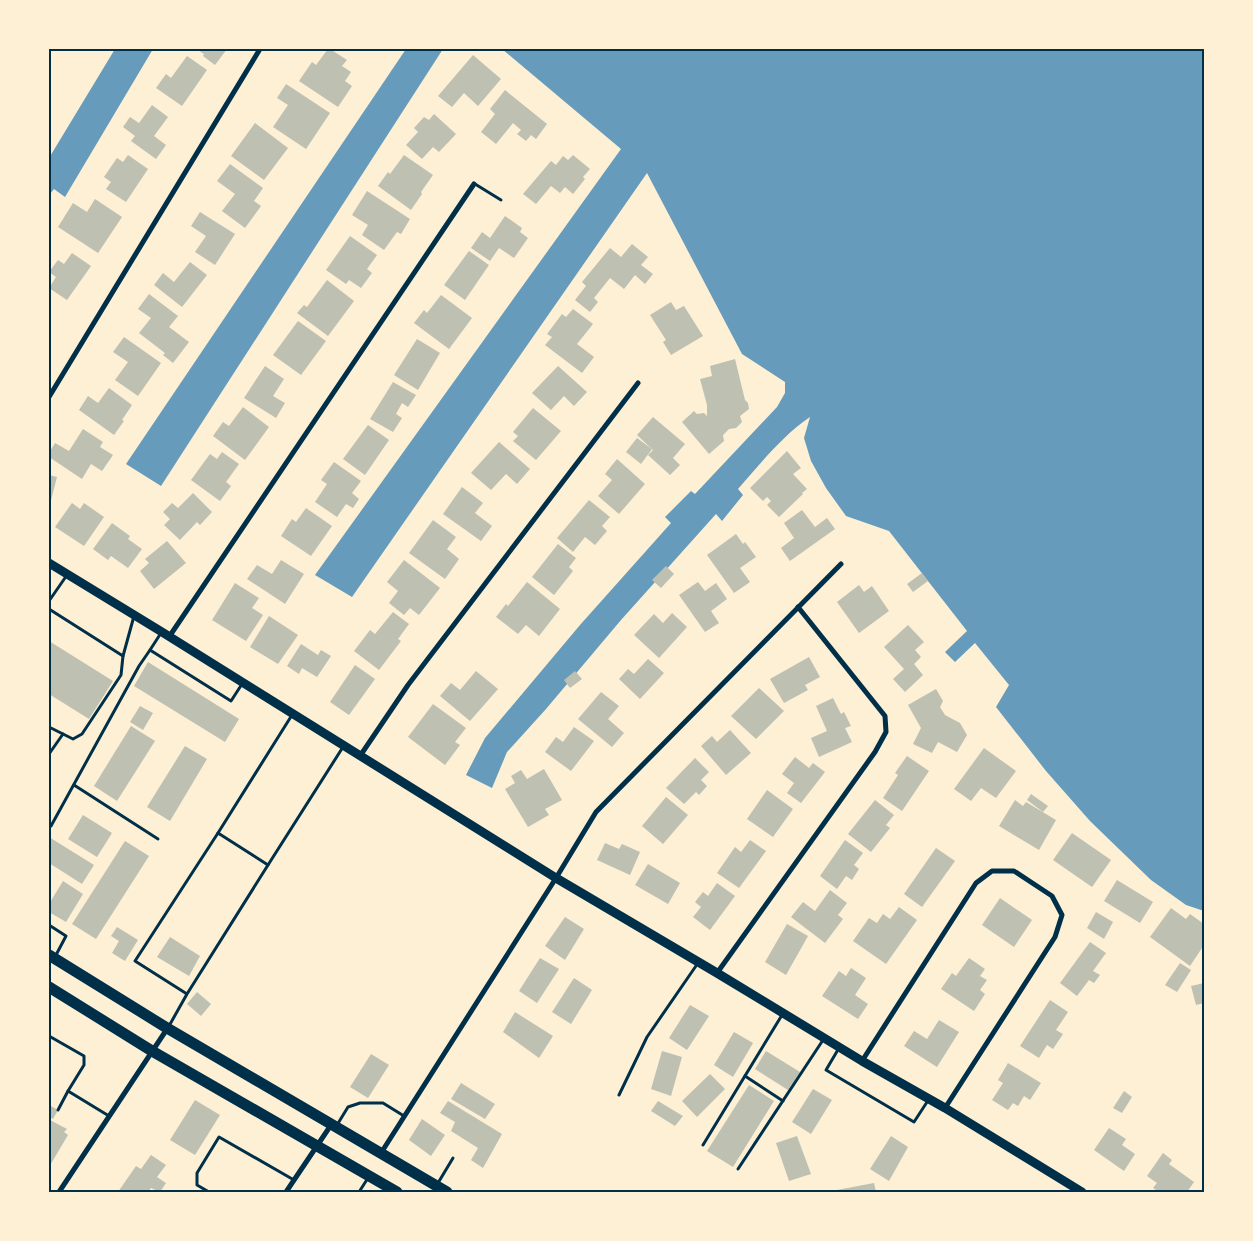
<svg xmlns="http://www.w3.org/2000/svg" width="1253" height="1241" font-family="Jost,sans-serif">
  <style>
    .water { fill: #669bbc }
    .building { fill: #bec0b2 }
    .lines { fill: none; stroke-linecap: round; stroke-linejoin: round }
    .service { stroke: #003049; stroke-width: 3 }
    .minor { stroke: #003049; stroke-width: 5 }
    .tertiary { stroke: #003049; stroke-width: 9 }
    .primary { stroke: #003049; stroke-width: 11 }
    .neatline { fill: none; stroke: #003049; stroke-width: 2 }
  </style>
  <rect width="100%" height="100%" fill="#fdf0d5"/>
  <g class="water">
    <polygon points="115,49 153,49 65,197 54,189 49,195 49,158"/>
    <polygon points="406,49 443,49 161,486 126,464"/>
    <path d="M 502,49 L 1204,49 L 1204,911 L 1186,905 L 1151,880 L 1090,821 L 1046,771 L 996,707 L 1009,685 L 975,643 L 955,662 L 945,652 L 967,631 L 889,531 L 846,516 L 826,488 L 811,461 L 804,438 L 810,417 C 782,436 761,463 738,489 L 743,495 L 722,521 L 716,514 L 621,620 L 546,709 L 507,752 L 492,788 L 466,775 L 485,738 L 580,625 L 671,523 L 665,517 L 691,491 L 695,494 L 777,407 L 785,393 L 785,382 L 742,354 L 647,173 L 352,597 L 315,575 L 621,149 Z"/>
  </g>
  <g class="building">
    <polygon points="196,49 227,49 215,65 203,56 204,54"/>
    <polygon points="328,49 330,49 347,60 342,66 351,72 345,81 352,86 338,107 299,81 312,62 316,65"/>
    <polygon points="473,55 501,79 478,106 464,93 452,107 438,96"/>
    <polygon points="187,56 207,70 182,106 156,88 166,74 171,78"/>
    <polygon points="286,84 330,113 306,149 273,127 288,105 277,98"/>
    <polygon points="505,90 547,124 536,139 531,135 526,141 517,134 521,130 513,123 496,144 481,132 495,114 490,109"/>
    <polygon points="152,105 168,117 154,136 166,145 156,159 131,141 135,136 123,127 130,117 139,123"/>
    <polygon points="434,114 456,134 439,152 433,147 422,159 406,145 418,132 414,128 424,117 429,120"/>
    <polygon points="255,123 288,148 264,180 231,156"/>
    <polygon points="128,155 148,169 126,202 106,189 111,182 104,177 117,158 123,162"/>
    <polygon points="404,155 433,175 421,192 422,194 411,210 378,186 388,172 390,174"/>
    <polygon points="573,155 590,169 583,177 585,179 573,194 565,187 560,193 551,186 536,204 523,194 551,161 556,165 563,156 568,160"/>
    <polygon points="230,164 263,188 254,201 261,206 245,228 222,211 235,194 217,181"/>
    <polygon points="367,191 410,219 401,234 397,232 384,250 362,235 368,225 352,215"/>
    <polygon points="95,199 122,217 98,253 58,227 73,203 87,212"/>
    <polygon points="200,212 235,234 215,265 195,252 206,236 191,226"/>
    <polygon points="505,216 522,228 520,232 528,238 514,258 499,248 490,261 471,248 482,232 490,238"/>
    <polygon points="350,236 377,255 367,269 372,273 361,288 349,280 346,284 326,270"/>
    <polygon points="632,244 648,257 641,265 653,274 645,284 635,275 624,289 610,278 594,298 598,302 590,312 575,300 586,286 582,282 610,248 621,257"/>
    <polygon points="469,251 489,265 465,300 444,285"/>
    <polygon points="72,253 91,266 67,300 49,288 56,277 49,272 58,260 64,264"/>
    <polygon points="190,262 207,275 182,307 154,285 163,273 174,282"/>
    <polygon points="327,280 354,301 328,336 297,313 304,305 307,307"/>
    <polygon points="149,294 178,316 169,327 189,342 173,363 163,355 165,353 139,333 151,318 138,309"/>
    <polygon points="441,295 472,318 449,349 414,323 424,310 427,313"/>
    <polygon points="671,302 676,310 684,306 703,336 671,355 663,342 666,340 650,315"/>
    <polygon points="573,309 593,324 577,344 594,357 582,373 545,345 552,337 547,334 562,314 566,317"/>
    <polygon points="298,321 326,341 301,375 273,355"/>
    <polygon points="124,337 161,363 138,396 115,380 128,362 113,352"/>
    <polygon points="417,339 440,353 418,390 394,375"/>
    <polygon points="735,359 745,400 748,403 749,409 740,416 742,422 736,428 729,429 723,435 724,441 709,454 682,422 694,411 697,414 704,413 707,416 707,405 700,379 712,376 710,366"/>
    <polygon points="265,366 284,379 273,396 285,403 276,418 244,398"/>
    <polygon points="558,366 587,392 574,406 564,396 551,410 532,393"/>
    <polygon points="393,382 416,395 408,407 402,403 396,414 402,418 393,432 370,419"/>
    <polygon points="109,388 132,405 122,420 124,421 114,435 79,410 88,396 98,403"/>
    <polygon points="243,407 269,427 245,460 213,436 223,422 229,426"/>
    <polygon points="533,408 561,431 536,460 513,441 518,436 513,432"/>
    <polygon points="653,417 685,444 673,458 680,465 670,475 648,455 653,450 637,435"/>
    <polygon points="368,425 389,440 365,475 343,459"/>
    <polygon points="83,429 103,442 100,447 113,455 102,471 91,464 82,479 49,457 49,453 55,443 69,451"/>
    <polygon points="637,438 652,449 641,464 626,452"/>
    <polygon points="499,442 530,469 517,484 506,474 491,490 471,473"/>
    <polygon points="787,451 801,468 793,474 807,489 802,493 803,494 779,517 767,505 771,501 767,497 763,501 750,488"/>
    <polygon points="222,452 239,464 226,482 231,486 220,501 191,480 210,454 217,459"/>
    <polygon points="617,459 645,484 619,514 598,496 612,480 605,474"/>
    <polygon points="334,462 361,481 352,493 359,499 353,508 346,504 337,517 315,502 327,484 321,480"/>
    <polygon points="49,475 57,477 49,508"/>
    <polygon points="462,487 483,503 475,513 492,526 481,541 443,514"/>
    <polygon points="193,493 212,512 200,525 197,522 180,540 164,525 170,519 163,512 172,503 178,508"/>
    <polygon points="589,500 610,517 602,526 607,531 595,545 585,537 573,552 557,538"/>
    <polygon points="72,503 80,509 84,503 104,517 84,546 55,527"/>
    <polygon points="306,508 332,526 311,556 281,536 292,519 296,522"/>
    <polygon points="802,510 815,527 827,518 835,529 790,561 781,548 794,538 784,523"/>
    <polygon points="433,520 456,537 447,549 459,559 445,579 409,553"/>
    <polygon points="112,523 130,536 128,539 142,549 128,568 111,556 108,560 93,549"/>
    <polygon points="736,534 743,544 745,542 756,557 740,568 750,582 734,593 707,555"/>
    <polygon points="167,541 186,563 154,589 140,571 149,563 145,559"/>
    <polygon points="558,544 576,558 569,567 573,571 554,595 532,577"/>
    <polygon points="281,560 304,574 285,604 247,579 257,565 272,574"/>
    <polygon points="404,560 440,588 419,615 410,608 404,615 389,603 398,591 387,582"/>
    <polygon points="666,566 674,574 661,588 652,580"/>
    <polygon points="922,573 928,581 913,592 907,584"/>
    <polygon points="527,582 560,609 539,636 526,625 518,634 496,617 506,604 508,606"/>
    <polygon points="698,582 705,591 716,583 727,599 711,611 719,623 705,632 679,595"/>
    <polygon points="235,583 259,598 252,608 263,615 246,641 212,620"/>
    <polygon points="859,585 864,592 872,586 889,611 859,633 837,602"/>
    <polygon points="393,612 409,624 398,639 401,641 379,670 354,651 370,630 375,634"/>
    <polygon points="672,613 687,627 659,658 634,635 654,614 663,623"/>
    <polygon points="269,616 298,635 278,664 250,647"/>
    <polygon points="908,625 924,642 915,650 921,657 914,664 923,675 905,692 893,679 904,669 884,647"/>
    <polygon points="49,641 113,681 89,719 49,694"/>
    <polygon points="301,644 318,655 321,650 331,656 317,677 302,668 299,674 287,666"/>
    <polygon points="809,657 820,677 805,685 808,690 784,703 770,679"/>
    <polygon points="648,659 664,673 640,699 619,679 628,669 634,674"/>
    <polygon points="148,662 239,719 225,742 134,686"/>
    <polygon points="355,665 375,679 349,715 330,702"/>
    <polygon points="476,671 498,689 470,721 440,696 451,683 460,690"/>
    <polygon points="575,671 582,679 570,688 564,680"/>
    <polygon points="759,688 784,711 756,739 731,716"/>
    <polygon points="936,689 943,701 940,707 945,715 960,723 967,735 957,752 938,742 932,753 913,744 921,728 908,705"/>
    <polygon points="601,692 619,706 608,719 624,733 612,747 578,719"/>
    <polygon points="833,698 841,714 844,712 851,726 845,728 852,742 819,757 811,738 827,731 816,706"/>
    <polygon points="433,704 466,728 455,742 460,745 445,765 408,737"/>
    <polygon points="140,706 153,713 143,730 130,722"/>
    <polygon points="131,726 155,741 117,801 94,786"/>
    <polygon points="574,727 594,741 571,771 545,752 556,737 563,742"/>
    <polygon points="730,730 751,753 726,775 701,746 712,736 717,742"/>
    <polygon points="185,746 207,759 170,821 147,807"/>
    <polygon points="984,748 1016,771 996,798 981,788 971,801 954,789"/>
    <polygon points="907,756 929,771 902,811 883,798 898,775 895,773"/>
    <polygon points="795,757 809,768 813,763 825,772 801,803 787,793 794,783 782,774"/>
    <polygon points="695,758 709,772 701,780 707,786 699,795 696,792 684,804 666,788"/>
    <polygon points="544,769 562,800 545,809 549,815 528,827 505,789 515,783 511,776 521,770 527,779"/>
    <polygon points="767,790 793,809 773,837 747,819"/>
    <polygon points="1031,794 1048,806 1043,812 1027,800"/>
    <polygon points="666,797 688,815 663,844 642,826"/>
    <polygon points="875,800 894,815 886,825 890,828 871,852 848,834"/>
    <polygon points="1015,800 1023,806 1026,802 1056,820 1039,850 999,826"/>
    <polygon points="83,815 112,833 97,857 68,839"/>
    <polygon points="1072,833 1111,860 1092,887 1053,860"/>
    <polygon points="49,837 94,865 82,884 49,863"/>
    <polygon points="750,840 766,851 739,888 717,873 735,847 741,852"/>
    <polygon points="845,840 863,853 854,865 859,869 852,880 846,876 837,889 820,876"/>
    <polygon points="125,841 149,856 96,939 72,924"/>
    <polygon points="605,843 619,849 622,844 640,852 630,875 597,860"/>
    <polygon points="936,848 955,861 922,907 904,894"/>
    <polygon points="648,864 680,883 668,904 635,885"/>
    <polygon points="1117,880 1153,902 1140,923 1104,901"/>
    <polygon points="63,881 83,894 66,922 49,912 49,904"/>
    <polygon points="717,883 735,896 710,930 693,917 701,907 695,902 703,892 708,896"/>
    <polygon points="830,890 847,903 838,915 843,919 825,943 791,917 803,902 815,911"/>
    <polygon points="1000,898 1032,920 1014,947 982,925"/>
    <polygon points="899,907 917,920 886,964 853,941 869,918 877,923 883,914 890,919"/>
    <polygon points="1171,908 1186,919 1190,914 1204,924 1204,945 1190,966 1150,937"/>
    <polygon points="1096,912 1113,922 1104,939 1087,928"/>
    <polygon points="565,917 584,929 565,960 545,946"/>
    <polygon points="787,924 808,936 786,975 765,962"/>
    <polygon points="117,927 138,940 125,961 112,953 119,941 111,936"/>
    <polygon points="170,937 200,956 189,976 157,957"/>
    <polygon points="1090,942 1106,953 1093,971 1100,975 1094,983 1089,980 1077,996 1060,983"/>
    <polygon points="540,958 559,969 537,1003 519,991"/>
    <polygon points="969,958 985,969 980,976 987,980 980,990 985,994 974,1011 941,989 952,973 956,976"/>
    <polygon points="1180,963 1191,970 1177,992 1165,985"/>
    <polygon points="851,968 866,978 855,995 868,1004 858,1019 822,996 839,971 846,976"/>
    <polygon points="574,978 592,990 571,1024 552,1012"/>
    <polygon points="1204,983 1204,1003 1196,1005 1191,986"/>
    <polygon points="197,992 211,1004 201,1016 187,1004"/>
    <polygon points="1050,1000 1068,1012 1056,1030 1063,1034 1053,1049 1047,1045 1039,1058 1020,1046"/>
    <polygon points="690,1005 709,1016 687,1050 669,1038"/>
    <polygon points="515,1012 553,1036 539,1058 503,1032"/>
    <polygon points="939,1020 959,1032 937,1067 904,1046 914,1031 927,1039"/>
    <polygon points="734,1032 753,1043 733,1077 714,1065"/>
    <polygon points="662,1051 682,1057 671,1096 651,1089"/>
    <polygon points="766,1051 800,1072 788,1090 755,1069"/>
    <polygon points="371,1054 389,1065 368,1098 350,1087"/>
    <polygon points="1008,1063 1041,1083 1030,1100 1024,1096 1018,1106 1013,1103 1008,1110 992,1100 1003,1083 998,1080"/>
    <polygon points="710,1074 725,1089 697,1117 682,1101"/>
    <polygon points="461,1083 495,1104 485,1119 451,1099"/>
    <polygon points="749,1085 774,1101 733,1167 707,1151"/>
    <polygon points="813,1089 832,1100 811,1134 792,1122"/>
    <polygon points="1124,1091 1132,1097 1122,1113 1113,1108"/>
    <polygon points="195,1100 220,1115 195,1155 170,1140"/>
    <polygon points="448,1101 502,1134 483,1168 471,1160 478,1148 451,1131 455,1122 440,1113"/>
    <polygon points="658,1101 683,1116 675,1126 651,1111"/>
    <polygon points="49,1105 58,1110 53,1119 51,1118 50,1120 67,1129 64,1132 68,1135 49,1167"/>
    <polygon points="422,1119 445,1135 431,1156 409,1140"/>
    <polygon points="1109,1128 1126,1139 1122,1145 1135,1154 1124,1171 1094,1150"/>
    <polygon points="797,1136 811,1174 789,1181 776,1143"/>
    <polygon points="891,1136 908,1147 889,1181 870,1169"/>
    <polygon points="1163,1153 1172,1160 1169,1164 1194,1182 1187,1192 1159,1192 1153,1188 1157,1183 1147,1176"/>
    <polygon points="151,1155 166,1165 157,1177 166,1183 160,1192 151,1188 148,1192 118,1192 136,1166 141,1169"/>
    <polygon points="874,1183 876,1192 837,1192 837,1190"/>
  </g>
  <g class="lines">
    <g class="service">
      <polyline points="475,184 501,200"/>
      <polyline points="49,601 67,575"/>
      <polyline points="49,609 123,656"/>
      <polyline points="161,633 150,650 231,701 242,684"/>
      <polyline points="49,727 73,739 82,734 121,675 123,656 134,616"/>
      <polyline points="49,754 63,734"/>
      <polyline points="74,785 158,839"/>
      <polyline points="51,826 139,666 150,650"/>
      <polyline points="218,833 292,715"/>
      <polyline points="268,865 343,747"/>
      <polyline points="49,925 66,936 56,955"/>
      <polyline points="169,1026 187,994 135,961 218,833 268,865 187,994"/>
      <polyline points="49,1036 84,1056 84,1065 68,1091 109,1116"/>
      <polyline points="839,1048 826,1070 914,1122 929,1099"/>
      <polyline points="745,1076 783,1101"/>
      <polyline points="619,1095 647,1037 698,963"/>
      <polyline points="58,1110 68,1091"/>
      <polyline points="337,1125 348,1107 360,1103 383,1103 404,1116"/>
      <polyline points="703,1145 782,1015"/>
      <polyline points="738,1169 823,1040"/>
      <polyline points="438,1183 453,1158"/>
      <polyline points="209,1192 197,1185 197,1173 219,1137 294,1180"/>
      <polyline points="359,1192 368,1178"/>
    </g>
    <g class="minor">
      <polyline points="49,397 260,49"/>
      <polyline points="169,637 474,184"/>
      <polyline points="360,756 408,685 638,383"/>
      <polyline points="717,973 875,752 886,732 885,716 798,607"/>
      <polyline points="862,1061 976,883 992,871 1014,871 1052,896 1062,915 1055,937 945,1108"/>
      <polyline points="381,1153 556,878 596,812 841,564"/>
      <polyline points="59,1192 167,1029"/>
      <polyline points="286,1192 331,1125"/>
    </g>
    <polyline class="tertiary" points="49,563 162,632 556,878 717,973 862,1061 945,1108 1082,1192"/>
    <g class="primary">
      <polyline points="49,955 167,1028 447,1192"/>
      <polyline points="49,987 152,1051 397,1192"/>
    </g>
  </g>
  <rect width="1253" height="1241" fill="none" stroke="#fdf0d5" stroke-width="100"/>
  <rect x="50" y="50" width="1153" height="1141" class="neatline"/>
</svg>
